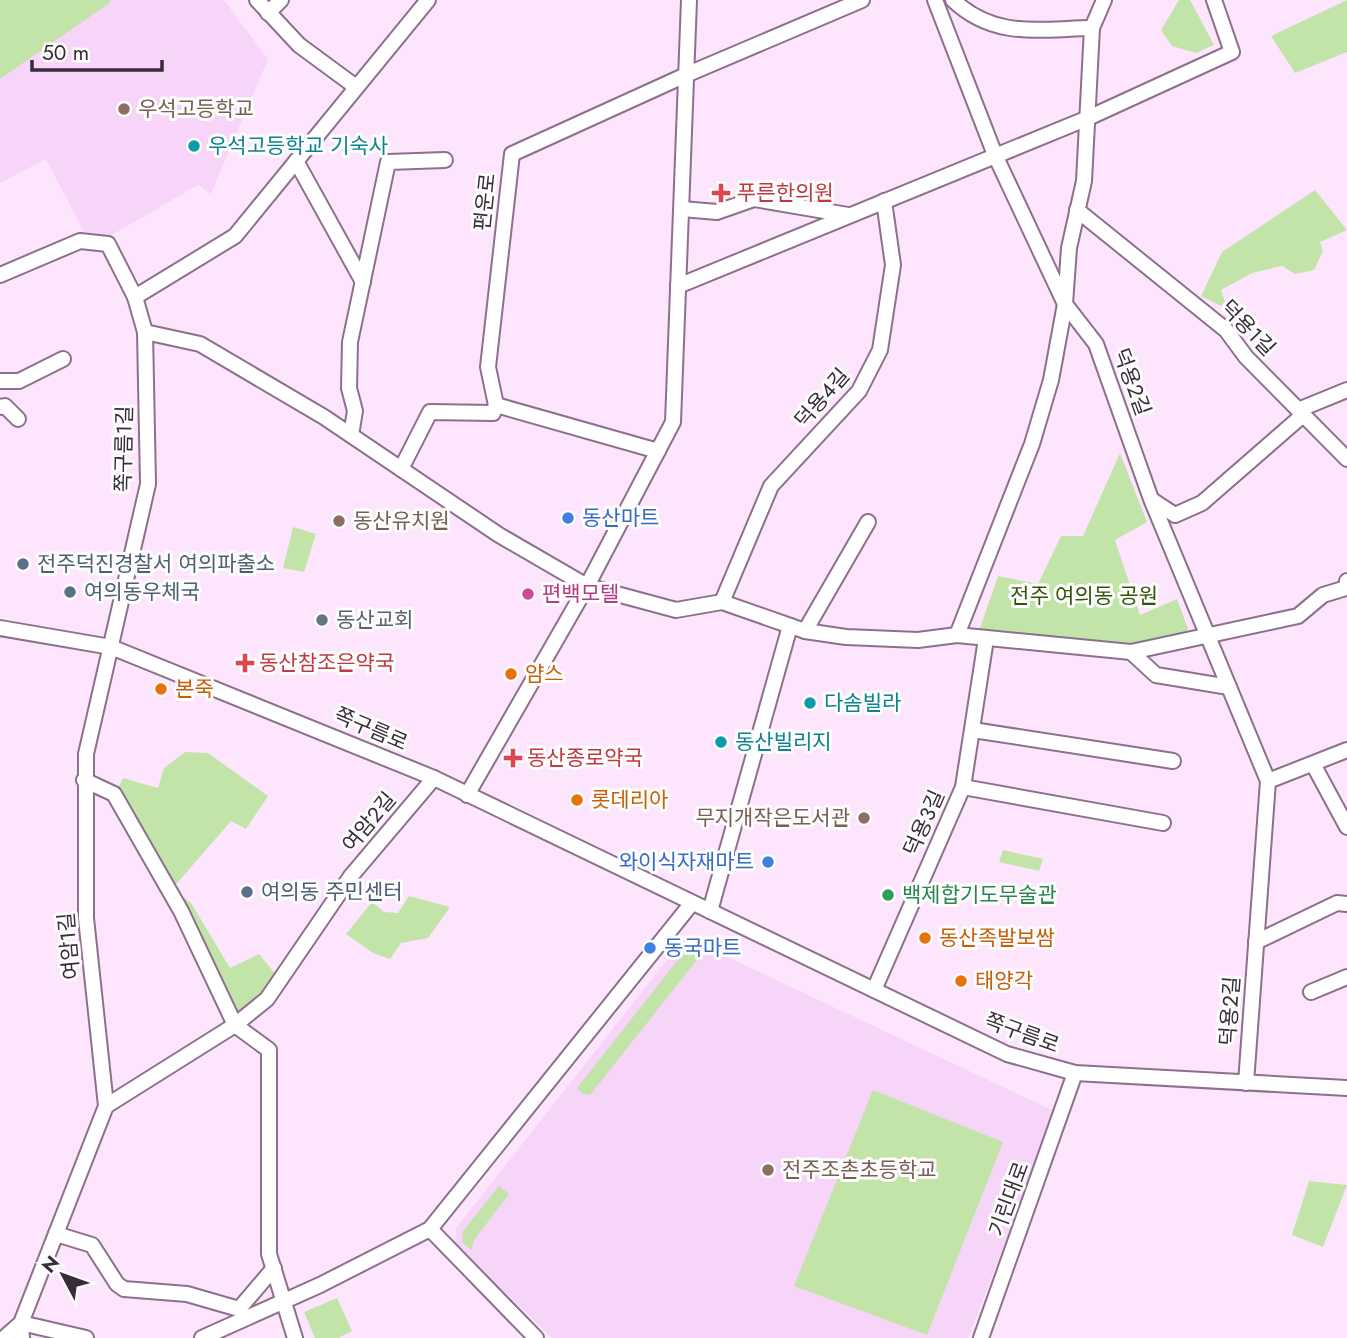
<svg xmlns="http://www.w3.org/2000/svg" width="1347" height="1338" font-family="Jost,'Noto Sans KR',sans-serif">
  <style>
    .built { fill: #f7d5f8 }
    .green { fill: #c2e4a8 }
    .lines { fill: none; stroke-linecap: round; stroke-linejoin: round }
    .street-casing { stroke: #8b718b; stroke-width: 18 }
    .street { stroke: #fff; stroke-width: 14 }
    .education-dot { fill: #8d6e63; stroke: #fcfcfc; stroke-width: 2.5 }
    .culture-dot { fill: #0f9aa8; stroke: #fcfcfc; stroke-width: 2.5 }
    .health-dot { fill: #e0444e; stroke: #fcfcfc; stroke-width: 2.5 }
    .shop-dot { fill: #3f7fe0; stroke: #fcfcfc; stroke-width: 2.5 }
    .service-dot { fill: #5c6f8a; stroke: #fcfcfc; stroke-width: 2.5 }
    .hotel-dot { fill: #d1479c; stroke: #fcfcfc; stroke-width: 2.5 }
    .worship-dot { fill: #6b7280; stroke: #fcfcfc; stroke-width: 2.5 }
    .food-dot { fill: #e8710a; stroke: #fcfcfc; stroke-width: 2.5 }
    .leisure-dot { fill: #2e9e5b; stroke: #fcfcfc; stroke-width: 2.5 }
    .labels { text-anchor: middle; stroke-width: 6; stroke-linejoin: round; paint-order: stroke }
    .education-label { font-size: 21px; fill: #785e54; stroke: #fcfcfc; text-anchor: start }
    .culture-label { font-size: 21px; fill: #0d838f; stroke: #fcfcfc; text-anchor: start }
    .health-label { font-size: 21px; fill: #be3a42; stroke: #fcfcfc; text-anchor: start }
    .street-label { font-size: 21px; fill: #372c37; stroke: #fcfcfc }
    .shop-label { font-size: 21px; fill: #366cbe; stroke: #fcfcfc; text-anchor: start }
    .service-label { font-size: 21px; fill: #4e5e75; stroke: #fcfcfc; text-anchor: start }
    .hotel-label { font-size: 21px; fill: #b23c85; stroke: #fcfcfc; text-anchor: start }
    .park-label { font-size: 21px; fill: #32530a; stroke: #fcfcfc }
    .worship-label { font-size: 21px; fill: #5b616d; stroke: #fcfcfc; text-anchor: start }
    .food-label { font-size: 21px; fill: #c56008; stroke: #fcfcfc; text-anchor: start }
    .leisure-label { font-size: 21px; fill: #27864d; stroke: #fcfcfc; text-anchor: start }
  </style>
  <rect width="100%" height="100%" fill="#fde6fd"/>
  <g class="built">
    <polygon points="0,0 224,0 268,59 211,194 198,185 110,236 84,232 46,159 0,183"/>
    <polygon points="685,937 1056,1112 968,1338 552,1338 455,1244 456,1228"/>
  </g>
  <g class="green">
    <polygon points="0,0 110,0 111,2 0,79"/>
    <polygon points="1179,0 1190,0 1214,45 1196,53 1172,46 1161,30"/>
    <polygon points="1347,0 1347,52 1295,73 1271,36"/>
    <polygon points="1315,190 1347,230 1320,242 1323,251 1314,270 1295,274 1282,266 1252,273 1221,290 1225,302 1221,306 1201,296 1222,252"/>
    <polygon points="1120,453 1147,522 1115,540 1140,615 1177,599 1188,629 1185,637 1130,649 978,634 998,576 1038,584 1061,536 1083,536"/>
    <polygon points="293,527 316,534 304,572 283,568"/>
    <polygon points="185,752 208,753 268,796 246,829 231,821 172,889 116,793 123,778 158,788 164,768"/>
    <polygon points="1003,850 1043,859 1039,871 999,862"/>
    <polygon points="175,890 191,903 230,968 259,954 278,977 236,1022"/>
    <polygon points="409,896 450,907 428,938 401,943 390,959 373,953 346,934 372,902 384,912 398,913"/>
    <polygon points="688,947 700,956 590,1095 583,1094 577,1088"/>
    <polygon points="873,1090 1003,1142 927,1335 794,1286"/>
    <polygon points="1309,1181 1347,1185 1323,1247 1292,1235"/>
    <polygon points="499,1186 509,1194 474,1240 471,1250 462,1242 463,1231"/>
    <polygon points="337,1298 352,1331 338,1338 315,1338 304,1312"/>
  </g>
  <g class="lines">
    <g class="street-casing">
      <g id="street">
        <polyline points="257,0 299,45 356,87"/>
        <polyline points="935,0 995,155 1065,304 1096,344 1151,499 1268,781 1246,1083"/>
        <path d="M 953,0 C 994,39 1039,29 1092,28"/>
        <polyline points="268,13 281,0"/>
        <polyline points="296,161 363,282"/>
        <polyline points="682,209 717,212 754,199 848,215"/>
        <polyline points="1077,210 1226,330 1246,357 1347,459"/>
        <polyline points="0,275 80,241 108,244 135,297"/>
        <polyline points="678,286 1088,118 1232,52 1214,0"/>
        <polyline points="145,332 200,344 324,417 499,535 587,586 676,610 722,602 805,631 846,637 918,640 957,635 1131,652 1298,616 1323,595 1346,588 1347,581"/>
        <polyline points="0,381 19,381 63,359"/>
        <polyline points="0,407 5,406 18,419"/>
        <polyline points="1298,410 1347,390"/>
        <polyline points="351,435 355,411 349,388 350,342 388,162 445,160"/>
        <polyline points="658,451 496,405 488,367 512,154 688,74 862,0"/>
        <polyline points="401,469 430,412 493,413 496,405"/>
        <polyline points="1152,500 1175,515 1202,503 1303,415"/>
        <polyline points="722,602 771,486 859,391 880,350 893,265 884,201"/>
        <polyline points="0,628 111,647 434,778 1007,1054 1075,1073 1347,1088"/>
        <polyline points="805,631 868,522"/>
        <polyline points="957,635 1032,444 1051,380 1065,304 1069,248 1084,181 1092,28 1104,0"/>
        <polyline points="1131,652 1156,675 1229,687"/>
        <polyline points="973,730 1173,761"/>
        <polyline points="1313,764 1347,827"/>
        <polyline points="84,780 114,794 181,911 235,1025 269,1050 269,1254 295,1338"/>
        <polyline points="1268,781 1347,750"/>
        <polyline points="963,787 1163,823"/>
        <polyline points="467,795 587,586 673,422 689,0"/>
        <polyline points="710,911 790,626"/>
        <polyline points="1256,942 1337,903 1347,904"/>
        <polyline points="874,990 963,787 986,639"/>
        <polyline points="1311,992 1347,977"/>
        <polyline points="106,1106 235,1025 267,999 351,876 434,778"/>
        <polyline points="430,1229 536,1338"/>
        <polyline points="56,1234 92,1245 117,1284 124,1289 187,1294 239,1309 274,1268"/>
        <polyline points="4,1338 21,1323 106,1106 86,918 86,754 148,484 145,332 135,297 235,236 428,0"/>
        <polyline points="22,1338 21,1323 86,1338"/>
        <polyline points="202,1338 320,1285 430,1229 692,903"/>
        <polyline points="981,1338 1075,1073"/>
      </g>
    </g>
    <use href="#street" class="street"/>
  </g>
  <g class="education-dot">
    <circle cx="124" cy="109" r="7"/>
    <circle cx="339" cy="521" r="7"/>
    <circle cx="864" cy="818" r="7"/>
    <circle cx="768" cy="1170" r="7"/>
  </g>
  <g class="culture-dot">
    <circle cx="194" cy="146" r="7"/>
    <circle cx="810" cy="703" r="7"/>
    <circle cx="721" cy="742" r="7"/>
  </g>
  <g class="health-dot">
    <path d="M717.5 182.5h7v7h7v7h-7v7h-7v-7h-7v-7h7z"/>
    <path d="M241.5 652.5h7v7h7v7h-7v7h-7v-7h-7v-7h7z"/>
    <path d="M509.5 747.5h7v7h7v7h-7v7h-7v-7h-7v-7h7z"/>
  </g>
  <g class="shop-dot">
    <circle cx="568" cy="518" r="7"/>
    <circle cx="768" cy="862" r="7"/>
    <circle cx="650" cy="948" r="7"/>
  </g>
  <g class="service-dot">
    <circle cx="23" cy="564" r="7"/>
    <circle cx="70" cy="592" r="7"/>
    <circle cx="247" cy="892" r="7"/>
  </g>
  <circle class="hotel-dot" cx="528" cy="594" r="7"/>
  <circle class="worship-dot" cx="322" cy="620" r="7"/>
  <g class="food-dot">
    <circle cx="511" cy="674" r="7"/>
    <circle cx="161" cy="689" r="7"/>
    <circle cx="577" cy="800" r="7"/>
    <circle cx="925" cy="938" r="7"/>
    <circle cx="961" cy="981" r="7"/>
  </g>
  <circle class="leisure-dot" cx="888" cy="895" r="7"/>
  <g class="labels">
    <g class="education-label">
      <text x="138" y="116">우석고등학교</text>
      <text x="353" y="528">동산유치원</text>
      <text x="850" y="825" text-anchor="end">무지개작은도서관</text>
      <text x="782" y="1177">전주조촌초등학교</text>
    </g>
    <g class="culture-label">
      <text x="208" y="153">우석고등학교 기숙사</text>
      <text x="824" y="710">다솜빌라</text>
      <text x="735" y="749">동산빌리지</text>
    </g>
    <g class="health-label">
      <text x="737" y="200">푸른한의원</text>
      <text x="259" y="670">동산참조은약국</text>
      <text x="527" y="765">동산종로약국</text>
    </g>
    <g class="street-label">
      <text transform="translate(485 202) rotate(-84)" y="7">편운로</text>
      <text transform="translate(1248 328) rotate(46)" y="7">덕용1길</text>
      <text transform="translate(1132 382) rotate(70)" y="7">덕용2길</text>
      <text transform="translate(822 398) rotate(-49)" y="7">덕용4길</text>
      <text transform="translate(124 449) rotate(-89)" y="7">쪽구름1길</text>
      <text transform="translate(371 729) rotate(23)" y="7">쪽구름로</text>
      <text transform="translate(369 822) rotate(-50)" y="7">여암2길</text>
      <text transform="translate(924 823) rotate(-66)" y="7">덕용3길</text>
      <text transform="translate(69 946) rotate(-95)" y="7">여암1길</text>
      <text transform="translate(1230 1011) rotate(-86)" y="7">덕용2길</text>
      <text transform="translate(1022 1033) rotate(20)" y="7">쪽구름로</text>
      <text transform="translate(1009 1199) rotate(-70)" y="7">기린대로</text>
    </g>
    <g class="shop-label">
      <text x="582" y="525">동산마트</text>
      <text x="754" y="869" text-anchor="end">와이식자재마트</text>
      <text x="664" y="955">동국마트</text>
    </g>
    <g class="service-label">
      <text x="37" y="571">전주덕진경찰서 여의파출소</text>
      <text x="84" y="599">여의동우체국</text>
      <text x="261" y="899">여의동 주민센터</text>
    </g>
    <g class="hotel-label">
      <text x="542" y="601">편백모텔</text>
    </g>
    <g class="park-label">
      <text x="1084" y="603">전주 여의동 공원</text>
    </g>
    <g class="worship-label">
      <text x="336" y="627">동산교회</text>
    </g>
    <g class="food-label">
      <text x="525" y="681">얌스</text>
      <text x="175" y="696">본죽</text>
      <text x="591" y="807">롯데리아</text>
      <text x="939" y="945">동산족발보쌈</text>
      <text x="975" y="988">태양각</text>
    </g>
    <g class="leisure-label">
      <text x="902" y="902">백제합기도무술관</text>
    </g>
  </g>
  <g transform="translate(63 1275) rotate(311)" stroke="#fcfcfc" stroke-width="5" paint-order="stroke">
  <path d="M0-5L12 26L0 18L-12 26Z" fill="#372c37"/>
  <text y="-10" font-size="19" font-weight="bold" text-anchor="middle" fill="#372c37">N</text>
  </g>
  <path d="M32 60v10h130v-10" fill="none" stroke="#372c37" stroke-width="3.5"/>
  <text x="42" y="60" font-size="21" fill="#372c37" stroke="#fcfcfc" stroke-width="5" paint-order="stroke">50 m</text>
</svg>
